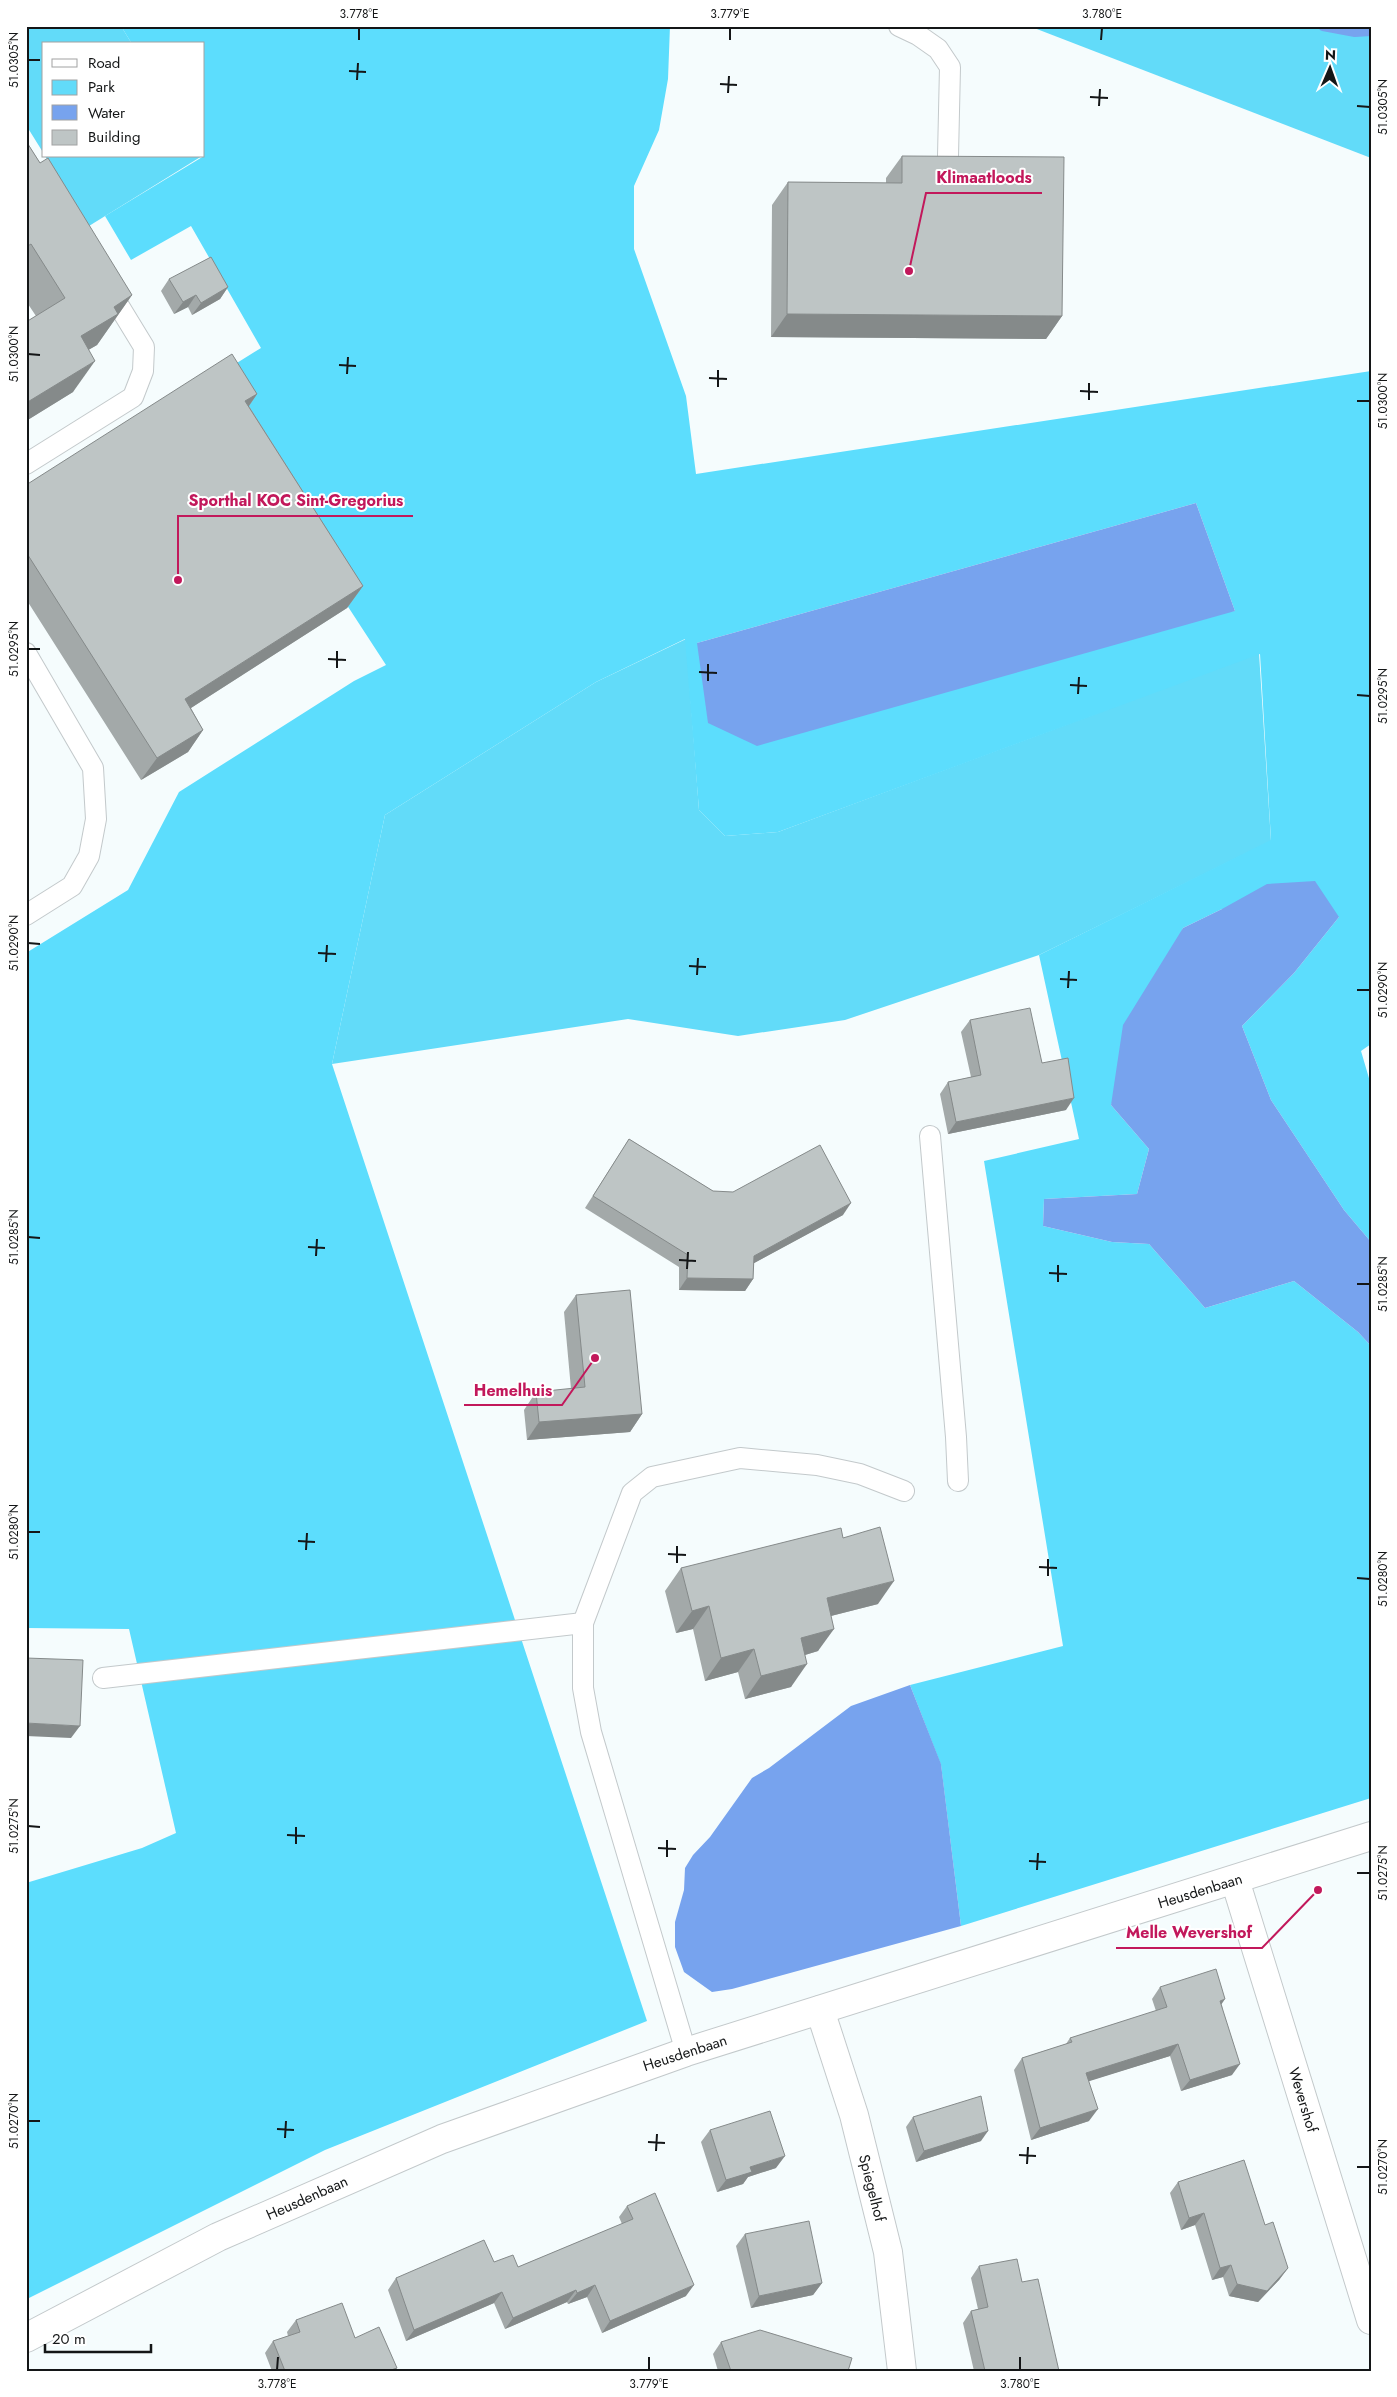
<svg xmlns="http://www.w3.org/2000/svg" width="1397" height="2397" font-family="Jost,sans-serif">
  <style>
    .green { fill: #62dbf9 }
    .forest { fill: #5cddfd; fill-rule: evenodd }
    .water { fill: #77a3ee }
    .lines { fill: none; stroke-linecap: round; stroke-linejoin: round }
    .stream { stroke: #77a3ee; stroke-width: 10 }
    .lane-casing { stroke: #c3c9cb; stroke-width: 22 }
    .street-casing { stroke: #c3c9cb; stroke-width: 30 }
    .secondary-casing { stroke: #c3c9cb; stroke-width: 30 }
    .lane { stroke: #fff; stroke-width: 20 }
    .street { stroke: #fff; stroke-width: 28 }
    .secondary { stroke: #fff; stroke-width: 28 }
    .wall { fill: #a3a9a9 }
    .shaded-wall { fill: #858a8a }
    .building { fill: #bec5c5; stroke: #858a8a }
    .ticks { fill: none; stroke: #141617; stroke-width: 2 }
    .labels { text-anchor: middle; stroke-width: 4; stroke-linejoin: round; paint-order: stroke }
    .street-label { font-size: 15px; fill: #141617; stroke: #fff }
    .leader { fill: none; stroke: #c2185b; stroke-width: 2 }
    .callout-dot { fill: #c2185b; stroke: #fff; stroke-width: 2 }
    .callout-label { font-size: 16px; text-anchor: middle; font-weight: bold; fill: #c2185b; stroke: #fff; stroke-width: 4; stroke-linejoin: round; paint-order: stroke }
    .neatline { fill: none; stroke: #141617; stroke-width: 2 }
    .ticks-label { font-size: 12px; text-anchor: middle; fill: #141617 }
  </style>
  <rect width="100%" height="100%" fill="#f5fcfd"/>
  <g class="green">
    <polygon points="26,26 121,26 132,44 44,44 44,154 26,125"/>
    <polygon points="1029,26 1371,26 1371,158"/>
    <polygon points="45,156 202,156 89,226"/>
    <polygon points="686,639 699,810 725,836 778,832 1259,653 1271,841 1039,955 845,1020 738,1036 628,1019 332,1064 385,815 596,682"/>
  </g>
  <path class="forest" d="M 121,26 L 670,26 L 668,79 L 659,130 L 634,186 L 634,249 L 686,396 L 696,474 L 1371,371 L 1371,1044 L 1361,1051 L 1371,1085 L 1371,1242 L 1344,1210 L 1271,1100 L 1242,1026 L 1294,973 L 1339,917 L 1222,909 L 1183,928 L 1111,1105 L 1149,1149 L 1137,1194 L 1044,1199 L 1043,1226 L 1112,1242 L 1149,1244 L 1205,1308 L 1294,1281 L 1358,1332 L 1371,1346 L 1371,1798 L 961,1926 L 941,1765 L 910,1685 L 1063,1646 L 984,1161 L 1079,1139 L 1039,955 L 1271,840 L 1260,654 L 778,832 L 725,836 L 699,810 L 685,639 L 596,682 L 385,815 L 332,1064 L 647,2021 L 325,2150 L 27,2299 L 26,1883 L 142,1848 L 176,1833 L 129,1629 L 26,1628 L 26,953 L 128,890 L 179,792 L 354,681 L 386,665 L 229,424 L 216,376 L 261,348 L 191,226 L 131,260 L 105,216 L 204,156 L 204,44 L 132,44 ZM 1196,503 L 1235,611 L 697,643 Z"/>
  <g class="water">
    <polygon points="1196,503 1235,611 757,746 708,723 697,643"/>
    <polygon points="1315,881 1339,917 1294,973 1242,1026 1271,1100 1344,1210 1371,1242 1371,1346 1358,1332 1294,1281 1205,1308 1149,1244 1112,1242 1043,1226 1044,1199 1137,1194 1149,1149 1111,1105 1123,1025 1183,928 1222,909 1267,884"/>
    <polygon points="910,1685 941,1764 961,1926 732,1989 712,1992 684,1972 675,1947 675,1922 684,1890 685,1868 693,1855 710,1837 752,1778 769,1768 851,1706"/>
  </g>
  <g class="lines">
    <polyline class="stream" points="1323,26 1355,32 1371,31"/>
    <g class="lane-casing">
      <g id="lane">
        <polyline points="899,26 918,35 938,49 950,67 948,156"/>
        <polyline points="26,464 133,397 143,371 144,347 108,288"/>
        <polyline points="26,653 93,768 96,819 89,856 72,886 26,915"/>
        <polyline points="930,1136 956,1437 958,1481"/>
        <polyline points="103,1678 583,1623"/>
        <polyline points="686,2052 591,1732 583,1688 583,1623 632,1493 652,1477 740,1458 817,1465 860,1474 904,1491"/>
      </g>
    </g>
    <g class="street-casing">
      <g id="street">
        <polyline points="1235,1880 1371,2320"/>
        <polyline points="820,2010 854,2115 888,2252 902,2371"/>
      </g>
    </g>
    <g class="secondary-casing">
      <polyline id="secondary" points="26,2338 218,2237 442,2139 686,2052 1371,1836"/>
    </g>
    <use href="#lane" class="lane"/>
    <use href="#street" class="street"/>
    <use href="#secondary" class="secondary"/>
  </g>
  <g class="wall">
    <polygon points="26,141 40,163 132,295 97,345 88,350 73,392 26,421 26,322 36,316 26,301"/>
    <polygon points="902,156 1062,316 1046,339 771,337 772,205 788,182 886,183 886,178"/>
    <polygon points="169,279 228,287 220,299 192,315 188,307 174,314 161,291"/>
    <polygon points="257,394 249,406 363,586 347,608 191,708 203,730 188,752 141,780 26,599 26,485"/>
    <polygon points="970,1020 1042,1063 1066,1110 948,1134 940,1094 948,1082 971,1077 961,1032"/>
    <polygon points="629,1139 713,1191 843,1215 754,1263 753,1279 745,1291 679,1290 679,1267 585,1208"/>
    <polygon points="576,1295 642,1414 630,1432 527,1440 524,1410 536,1392 571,1389 564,1312"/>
    <polygon points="843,1538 878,1604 831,1616 818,1651 805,1655 791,1687 745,1699 738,1672 705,1681 693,1629 676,1633 665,1591 681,1568"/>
    <polygon points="1160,1987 1222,2005 1232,2075 1181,2091 1170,2056 1088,2081 1089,2121 1031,2140 1014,2070 1022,2058 1066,2044 1070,2038 1156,2011 1152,1999"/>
    <polygon points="913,2117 981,2141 916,2162 906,2127"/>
    <polygon points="710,2130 776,2168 748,2177 743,2184 717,2192 701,2142"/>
    <polygon points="1178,2182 1265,2225 1288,2268 1279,2280 1258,2302 1229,2296 1223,2277 1212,2280 1195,2225 1181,2230 1170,2193"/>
    <polygon points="627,2206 686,2296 602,2333 587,2297 568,2304 567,2302 505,2329 494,2303 406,2341 388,2290 396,2278 494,2262 518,2267 622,2224 619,2217"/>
    <polygon points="745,2234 822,2283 813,2295 751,2308 736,2246"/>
    <polygon points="979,2266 1022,2282 1059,2371 974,2371 963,2323 971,2311 978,2309 971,2278"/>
    <polygon points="296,2320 355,2338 397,2368 394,2371 272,2371 265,2353 273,2341 288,2336 287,2332"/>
    <polygon points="721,2342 848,2371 718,2371 713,2354"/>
  </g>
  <g class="shaded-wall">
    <polygon points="228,287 220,299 192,315 201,303"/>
    <polygon points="132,295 97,345 59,367 81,336 114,307"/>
    <polygon points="196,295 188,307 174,314 183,302"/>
    <polygon points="787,314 1062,316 1046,339 771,337"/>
    <polygon points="95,361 73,392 26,421 26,403"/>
    <polygon points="257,394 242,416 245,401"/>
    <polygon points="363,586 347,608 169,722 185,699"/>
    <polygon points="203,730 188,752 141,780 157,758"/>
    <polygon points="1074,1098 1066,1110 948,1134 956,1122"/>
    <polygon points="851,1203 843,1215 745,1268 754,1256"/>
    <polygon points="687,1278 753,1279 745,1291 679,1290"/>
    <polygon points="642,1414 630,1432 527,1440 539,1422"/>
    <polygon points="894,1581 878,1604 811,1621 827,1598"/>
    <polygon points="709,1606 693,1629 676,1633 692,1611"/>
    <polygon points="834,1629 818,1651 785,1661 801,1638"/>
    <polygon points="754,1649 738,1672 705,1681 721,1658"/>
    <polygon points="807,1664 791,1687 745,1699 761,1676"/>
    <polygon points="26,1723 80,1726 71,1738 26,1736"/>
    <polygon points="1225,1999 1217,2011 1220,2001"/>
    <polygon points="1178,2044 1170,2056 1077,2085 1086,2073"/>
    <polygon points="1240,2064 1232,2075 1181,2091 1190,2080"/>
    <polygon points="1098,2109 1089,2121 1031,2140 1040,2128"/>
    <polygon points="988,2131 981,2141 916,2162 924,2151"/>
    <polygon points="785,2156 776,2168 748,2177 743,2184 717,2192 726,2180 750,2167"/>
    <polygon points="1204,2213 1195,2225 1181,2230 1189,2218"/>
    <polygon points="1231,2265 1223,2277 1212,2280 1220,2268"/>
    <polygon points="1288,2268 1279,2280 1258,2302 1229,2296 1237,2284"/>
    <polygon points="822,2283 813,2295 751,2308 759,2296"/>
    <polygon points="595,2285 587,2297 568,2304 577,2293"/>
    <polygon points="694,2285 686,2296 602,2333 610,2321"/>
    <polygon points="576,2290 567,2302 505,2329 513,2318"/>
    <polygon points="502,2292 494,2303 406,2341 414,2330"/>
  </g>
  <g class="building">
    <polygon points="26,141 40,163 48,158 132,295 114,307 118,314 81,336 95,361 26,403 26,322 65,298 31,244 26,247"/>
    <polygon points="902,156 1064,157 1062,316 787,314 788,182 902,183"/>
    <polygon points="211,257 228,287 201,303 196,295 183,302 169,279"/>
    <polygon points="232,354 257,394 245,401 363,586 185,699 203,730 157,758 26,552 26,485"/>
    <polygon points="1030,1008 1042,1063 1068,1058 1074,1098 956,1122 948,1082 981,1075 970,1020"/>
    <polygon points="629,1139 713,1191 733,1192 820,1145 851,1203 754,1256 753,1279 687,1278 688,1255 593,1196"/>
    <polygon points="630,1290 642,1414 539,1422 536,1392 585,1387 576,1295"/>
    <polygon points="880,1527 894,1581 827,1598 834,1629 801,1638 807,1664 761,1676 754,1649 721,1658 709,1606 692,1611 681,1568 841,1528 843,1538"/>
    <polygon points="26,1658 83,1660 80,1726 26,1723"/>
    <polygon points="1216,1969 1225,1999 1220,2001 1240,2064 1190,2080 1178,2044 1086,2073 1098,2109 1040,2128 1022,2058 1072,2042 1070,2038 1167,2007 1160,1987"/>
    <polygon points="981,2096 988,2131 924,2151 913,2117"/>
    <polygon points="770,2111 785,2156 750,2167 752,2172 726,2180 710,2130"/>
    <polygon points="1244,2160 1265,2225 1273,2222 1288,2268 1267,2291 1237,2284 1231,2265 1220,2268 1204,2213 1189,2218 1178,2182"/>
    <polygon points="655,2193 694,2285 610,2321 595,2285 577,2293 576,2290 513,2318 502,2292 414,2330 396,2278 484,2240 494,2262 513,2255 518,2267 633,2219 627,2206"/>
    <polygon points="809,2221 822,2283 759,2296 745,2234"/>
    <polygon points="1017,2259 1022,2282 1038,2279 1059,2371 985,2371 971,2311 988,2307 979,2266"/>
    <polygon points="342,2303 355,2338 379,2327 397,2368 388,2371 285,2371 273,2341 300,2332 296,2320"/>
    <polygon points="760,2330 852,2358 848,2371 731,2371 721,2342"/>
  </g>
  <path class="ticks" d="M 359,40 L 359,28M 730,40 L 730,28M 1101,40 L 1102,28M 28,60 L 40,60M 349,71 L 366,72M 357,80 L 358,63M 720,84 L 737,85M 728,93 L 729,76M 1090,97 L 1108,98M 1099,106 L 1100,89M 1357,106 L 1370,107M 28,354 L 40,355M 339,365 L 356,366M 347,374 L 348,357M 709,378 L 727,379M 718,387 L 718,370M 1080,391 L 1098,392M 1089,400 L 1089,383M 1357,401 L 1370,401M 28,649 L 40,649M 328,659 L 346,660M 337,668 L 337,651M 699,672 L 717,673M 708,681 L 708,664M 1070,685 L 1087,686M 1078,694 L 1079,677M 1357,695 L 1370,696M 28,943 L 40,944M 318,953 L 336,954M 326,962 L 327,945M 689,966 L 706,967M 697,975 L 698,958M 1060,979 L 1077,980M 1068,988 L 1069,971M 1357,990 L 1370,990M 28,1237 L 40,1238M 308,1247 L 325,1248M 316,1256 L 317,1239M 679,1260 L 696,1261M 687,1269 L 688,1252M 1049,1273 L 1067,1274M 1058,1282 L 1058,1265M 1357,1284 L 1370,1284M 28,1532 L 40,1532M 298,1541 L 315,1542M 306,1550 L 307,1533M 668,1554 L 686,1555M 677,1563 L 677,1546M 1039,1567 L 1057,1568M 1048,1576 L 1048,1559M 1357,1578 L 1370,1579M 28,1826 L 40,1827M 287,1835 L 305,1836M 296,1844 L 296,1827M 658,1848 L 676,1849M 667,1857 L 667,1840M 1029,1861 L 1046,1862M 1037,1870 L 1038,1853M 1357,1873 L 1370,1873M 28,2121 L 40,2121M 277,2129 L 294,2130M 285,2138 L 286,2121M 648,2142 L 665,2143M 656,2151 L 657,2134M 1019,2155 L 1036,2156M 1027,2164 L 1028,2147M 1357,2167 L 1370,2167M 277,2370 L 278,2357M 649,2370 L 649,2357M 1020,2370 L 1020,2357"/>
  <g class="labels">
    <g class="street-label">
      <text transform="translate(1200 1891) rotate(-17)" y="5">Heusdenbaan</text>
      <text transform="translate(685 2053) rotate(-18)" y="5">Heusdenbaan</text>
      <text transform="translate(1303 2100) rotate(73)" y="5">Wevershof</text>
      <text transform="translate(872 2188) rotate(76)" y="5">Spiegelhof</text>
      <text transform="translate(307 2198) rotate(-24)" y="5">Heusdenbaan</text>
    </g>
  </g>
  <path class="leader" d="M909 271L926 193H1042M178 580L178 516H413M595 1358L562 1405H464M1318 1890L1262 1948H1116"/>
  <g class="callout-dot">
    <circle cx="909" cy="271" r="5"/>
    <circle cx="178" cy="580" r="5"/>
    <circle cx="595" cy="1358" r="5"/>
    <circle cx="1318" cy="1890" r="5"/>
  </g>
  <g class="callout-label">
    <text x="984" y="183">Klimaatloods</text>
    <text x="296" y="506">Sporthal KOC Sint-Gregorius</text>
    <text x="513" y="1396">Hemelhuis</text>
    <text x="1189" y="1938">Melle Wevershof</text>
  </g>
  <rect width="1397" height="2397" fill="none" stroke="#ffffff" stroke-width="55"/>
  <rect x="42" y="42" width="162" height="115" fill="#ffffff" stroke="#a1a2a2"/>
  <rect x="52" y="59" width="25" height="8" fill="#ffffff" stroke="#a1a2a2"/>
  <text x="88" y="68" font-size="15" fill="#141617">Road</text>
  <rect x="52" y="80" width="25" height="15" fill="#62dbf9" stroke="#a1a2a2"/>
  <text x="88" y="92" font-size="15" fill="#141617">Park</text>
  <rect x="52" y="105" width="25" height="15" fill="#77a3ee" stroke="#a1a2a2"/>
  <text x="88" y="118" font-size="15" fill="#141617">Water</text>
  <rect x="52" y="130" width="25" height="15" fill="#bec5c5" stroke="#a1a2a2"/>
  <text x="88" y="142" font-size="15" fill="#141617">Building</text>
  <g transform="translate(1330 68) rotate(2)" stroke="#ffffff" stroke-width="4" paint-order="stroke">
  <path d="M0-4L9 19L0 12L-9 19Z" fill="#141617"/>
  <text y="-8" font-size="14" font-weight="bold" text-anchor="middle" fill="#141617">N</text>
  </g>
  <path d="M45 2344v8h106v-8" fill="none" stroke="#141617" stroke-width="2.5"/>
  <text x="52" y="2344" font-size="15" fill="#141617" stroke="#ffffff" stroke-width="4" paint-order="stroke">20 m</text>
  <rect x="28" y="28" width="1342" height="2342" class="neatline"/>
  <g class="ticks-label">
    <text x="359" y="18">3.778°E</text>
    <text x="730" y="18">3.779°E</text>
    <text x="1102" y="18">3.780°E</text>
    <text transform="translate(14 60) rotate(-90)" y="4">51.0305°N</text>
    <text transform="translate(1383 107) rotate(-90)" y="4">51.0305°N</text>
    <text transform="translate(14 354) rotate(-90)" y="4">51.0300°N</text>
    <text transform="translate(1383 401) rotate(-90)" y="4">51.0300°N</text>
    <text transform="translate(14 649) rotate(-90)" y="4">51.0295°N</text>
    <text transform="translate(1383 696) rotate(-90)" y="4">51.0295°N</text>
    <text transform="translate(14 943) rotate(-90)" y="4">51.0290°N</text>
    <text transform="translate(1383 990) rotate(-90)" y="4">51.0290°N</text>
    <text transform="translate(14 1237) rotate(-90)" y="4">51.0285°N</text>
    <text transform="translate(1383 1284) rotate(-90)" y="4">51.0285°N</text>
    <text transform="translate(14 1532) rotate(-90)" y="4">51.0280°N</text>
    <text transform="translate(1383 1579) rotate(-90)" y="4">51.0280°N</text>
    <text transform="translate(14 1826) rotate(-90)" y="4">51.0275°N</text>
    <text transform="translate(1383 1873) rotate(-90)" y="4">51.0275°N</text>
    <text transform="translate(14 2121) rotate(-90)" y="4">51.0270°N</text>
    <text transform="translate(1383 2167) rotate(-90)" y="4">51.0270°N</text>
    <text x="277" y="2388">3.778°E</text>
    <text x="649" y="2388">3.779°E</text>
    <text x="1020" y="2388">3.780°E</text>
  </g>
</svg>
